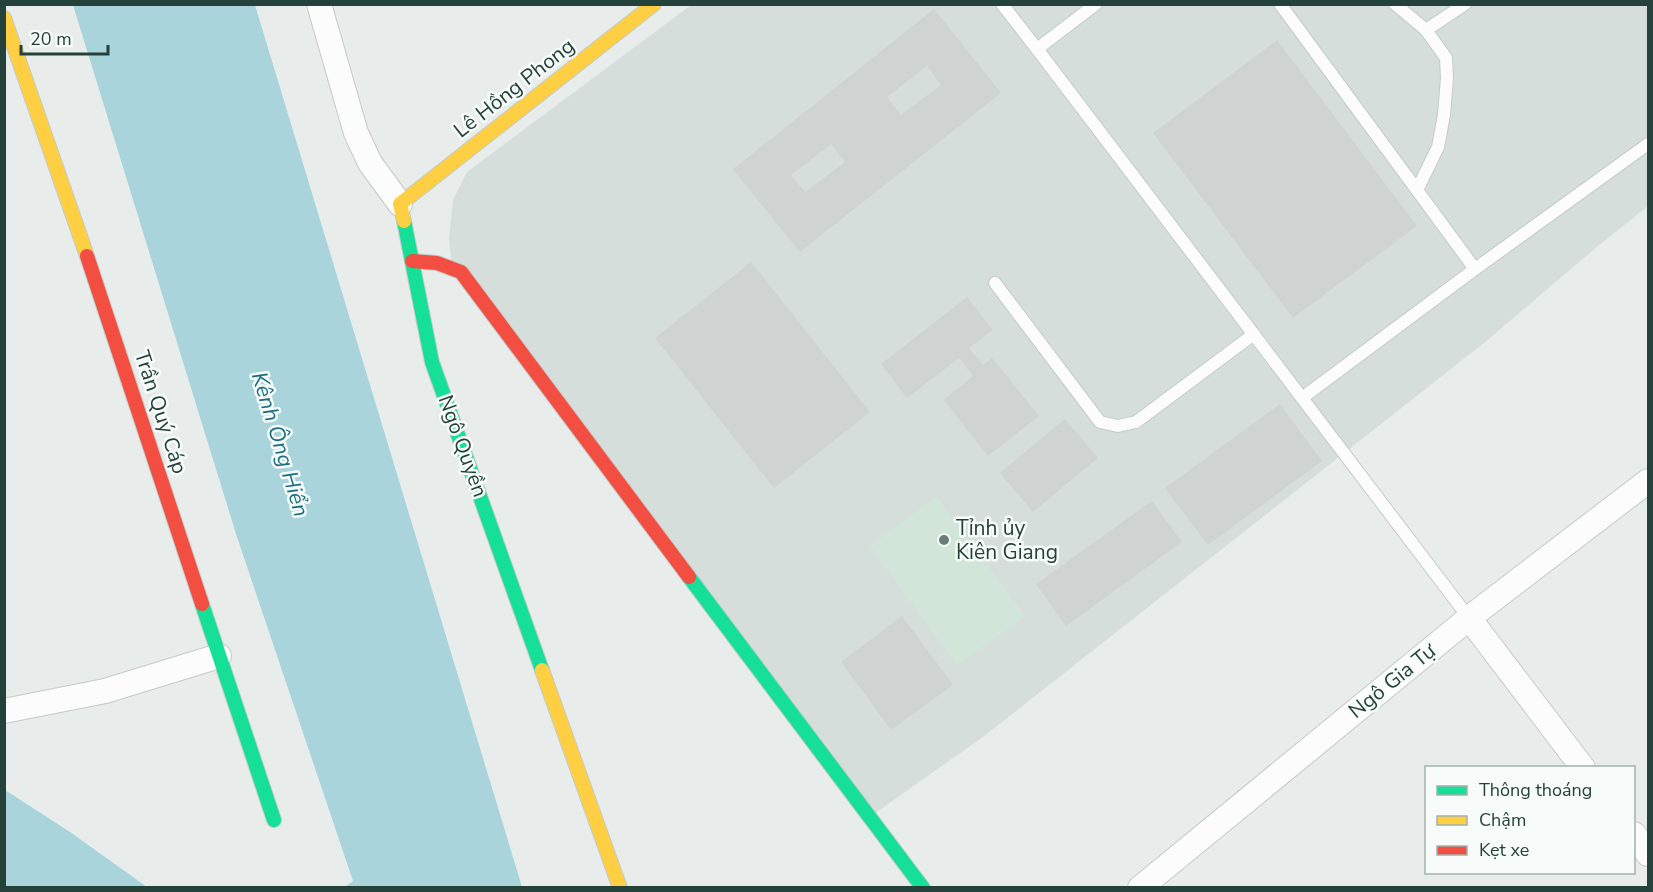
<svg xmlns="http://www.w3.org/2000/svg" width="1653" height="892" font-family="'Nunito Sans',sans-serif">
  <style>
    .built { fill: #d6dedb }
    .green { fill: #d1e6d8 }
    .water { fill: #a9d4db }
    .building { fill: #cfd4d2; fill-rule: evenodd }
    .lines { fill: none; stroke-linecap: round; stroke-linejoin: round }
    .lane-casing { stroke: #c5cac8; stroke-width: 14 }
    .street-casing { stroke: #c5cac8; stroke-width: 26 }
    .fast-casing { stroke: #c3cbc8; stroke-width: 16 }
    .slow-casing { stroke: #c3cbc8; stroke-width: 16 }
    .jam-casing { stroke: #c3cbc8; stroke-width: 16 }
    .lane { stroke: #fcfcfc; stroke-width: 12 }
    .street { stroke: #fcfcfc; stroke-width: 24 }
    .fast { stroke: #16e098; stroke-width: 14 }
    .slow { stroke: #ffcf43; stroke-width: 14 }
    .jam { stroke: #f24e42; stroke-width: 14 }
    .poi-dot { fill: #697e78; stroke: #f7fbf9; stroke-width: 2 }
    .labels { text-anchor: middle; stroke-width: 5; stroke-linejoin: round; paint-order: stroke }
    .street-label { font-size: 21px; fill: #24423a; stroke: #f7fbf9 }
    .poi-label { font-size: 21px; fill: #24423a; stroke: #f7fbf9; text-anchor: start }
    .water-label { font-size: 22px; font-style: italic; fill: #1c6f80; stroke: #f7fbf9 }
  </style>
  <rect width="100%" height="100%" fill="#e8edeb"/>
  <polygon class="built" points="691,5 1648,5 1648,206 1598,246 1484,343 983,737 864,821 452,269 449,238 453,200 467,172"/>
  <polygon class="green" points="937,497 1025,616 957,665 870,546"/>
  <g class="water">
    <polygon points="73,5 255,5 522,887 345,887 353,881 236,534"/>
    <polygon points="5,790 70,832 147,887 5,887"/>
  </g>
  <g class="building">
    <path d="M 934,9 L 1001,93 L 800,252 L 733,169 ZM 927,66 L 941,85 L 901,115 L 887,97 ZM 831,144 L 845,162 L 805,192 L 791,175 Z"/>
    <polygon points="1277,40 1417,226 1293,318 1153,133"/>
    <polygon points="751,262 870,412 774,488 655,338"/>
    <polygon points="967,297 993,330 969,348 983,365 992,358 1039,416 988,456 944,400 973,376 959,358 907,398 881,364"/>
    <polygon points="1280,404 1322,461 1208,545 1165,488"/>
    <polygon points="1065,419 1098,458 1033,512 1000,473"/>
    <polygon points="1152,501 1182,542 1066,626 1036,584"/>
    <polygon points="902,616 953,685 891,730 841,662"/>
  </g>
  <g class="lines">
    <g class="lane-casing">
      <g id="lane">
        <polyline points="1002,4 1037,49 1469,618"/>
        <polyline points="1280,4 1475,269"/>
        <polyline points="1395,4 1426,30 1446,58 1447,78 1444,115 1438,147 1417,190"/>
        <polyline points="1426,30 1465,4"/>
        <polyline points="1037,49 1096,4"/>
        <polyline points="995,283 1100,422 1118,426 1136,422 1254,334"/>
        <polyline points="1302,398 1475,269 1648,144"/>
      </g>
    </g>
    <g class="street-casing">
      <g id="street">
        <polyline points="319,4 356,133 370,163 400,204"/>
        <polyline points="1469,618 1583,768"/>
        <polyline points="4,711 105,691 219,656"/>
        <polyline points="1634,834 1648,854"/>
        <polyline points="1140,888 1469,618 1648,481"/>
      </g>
    </g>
    <g class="fast-casing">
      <g id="fast">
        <polyline points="404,221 432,362 542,670"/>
        <polyline points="689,577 923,888"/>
        <polyline points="202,604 274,820"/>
      </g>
    </g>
    <g class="slow-casing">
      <g id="slow">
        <polyline points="4,18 87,256"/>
        <polyline points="404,221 400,204 654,4"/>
        <polyline points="542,670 620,888"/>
      </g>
    </g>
    <g class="jam-casing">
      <g id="jam">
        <polyline points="87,256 202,604"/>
        <polyline points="412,261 437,263 461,272 689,577"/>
      </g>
    </g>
    <use href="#lane" class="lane"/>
    <use href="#street" class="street"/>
    <use href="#fast" class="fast"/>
    <use href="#slow" class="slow"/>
    <use href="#jam" class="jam"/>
  </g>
  <circle class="poi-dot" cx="944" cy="540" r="6"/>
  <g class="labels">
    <g class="street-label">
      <text transform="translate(514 88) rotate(-38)" y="7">Lê Hồng Phong</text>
      <text transform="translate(161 412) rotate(72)" y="7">Trần Quý Cáp</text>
      <text transform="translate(463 446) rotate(70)" y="7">Ngô Quyền</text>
      <text transform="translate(1392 681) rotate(-39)" y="7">Ngô Gia Tự</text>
    </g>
    <g class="poi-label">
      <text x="956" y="535">Tỉnh ủy<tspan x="956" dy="24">Kiên Giang</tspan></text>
    </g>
    <g class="water-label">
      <text transform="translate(281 444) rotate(73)" y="8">Kênh Ông Hiển</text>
    </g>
  </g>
  <rect width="1653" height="892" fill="none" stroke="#24423a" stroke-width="12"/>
  <rect x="1425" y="766" width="210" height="108" fill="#f7fbf9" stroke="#a3b1ad" stroke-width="1.5"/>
  <rect x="1437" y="786" width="30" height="9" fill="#16e098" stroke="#a3b1ad" stroke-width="1.5"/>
  <text x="1479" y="796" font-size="18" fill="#24423a">Thông thoáng</text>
  <rect x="1437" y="816" width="30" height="9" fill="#ffcf43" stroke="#a3b1ad" stroke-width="1.5"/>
  <text x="1479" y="826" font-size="18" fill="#24423a">Chậm</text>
  <rect x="1437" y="846" width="30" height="9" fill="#f24e42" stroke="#a3b1ad" stroke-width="1.5"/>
  <text x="1479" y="856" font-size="18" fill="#24423a">Kẹt xe</text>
  <path d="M21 45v9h87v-9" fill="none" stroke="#24423a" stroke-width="3"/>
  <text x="30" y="45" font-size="18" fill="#24423a" stroke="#f7fbf9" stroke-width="4.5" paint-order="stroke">20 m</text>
</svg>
